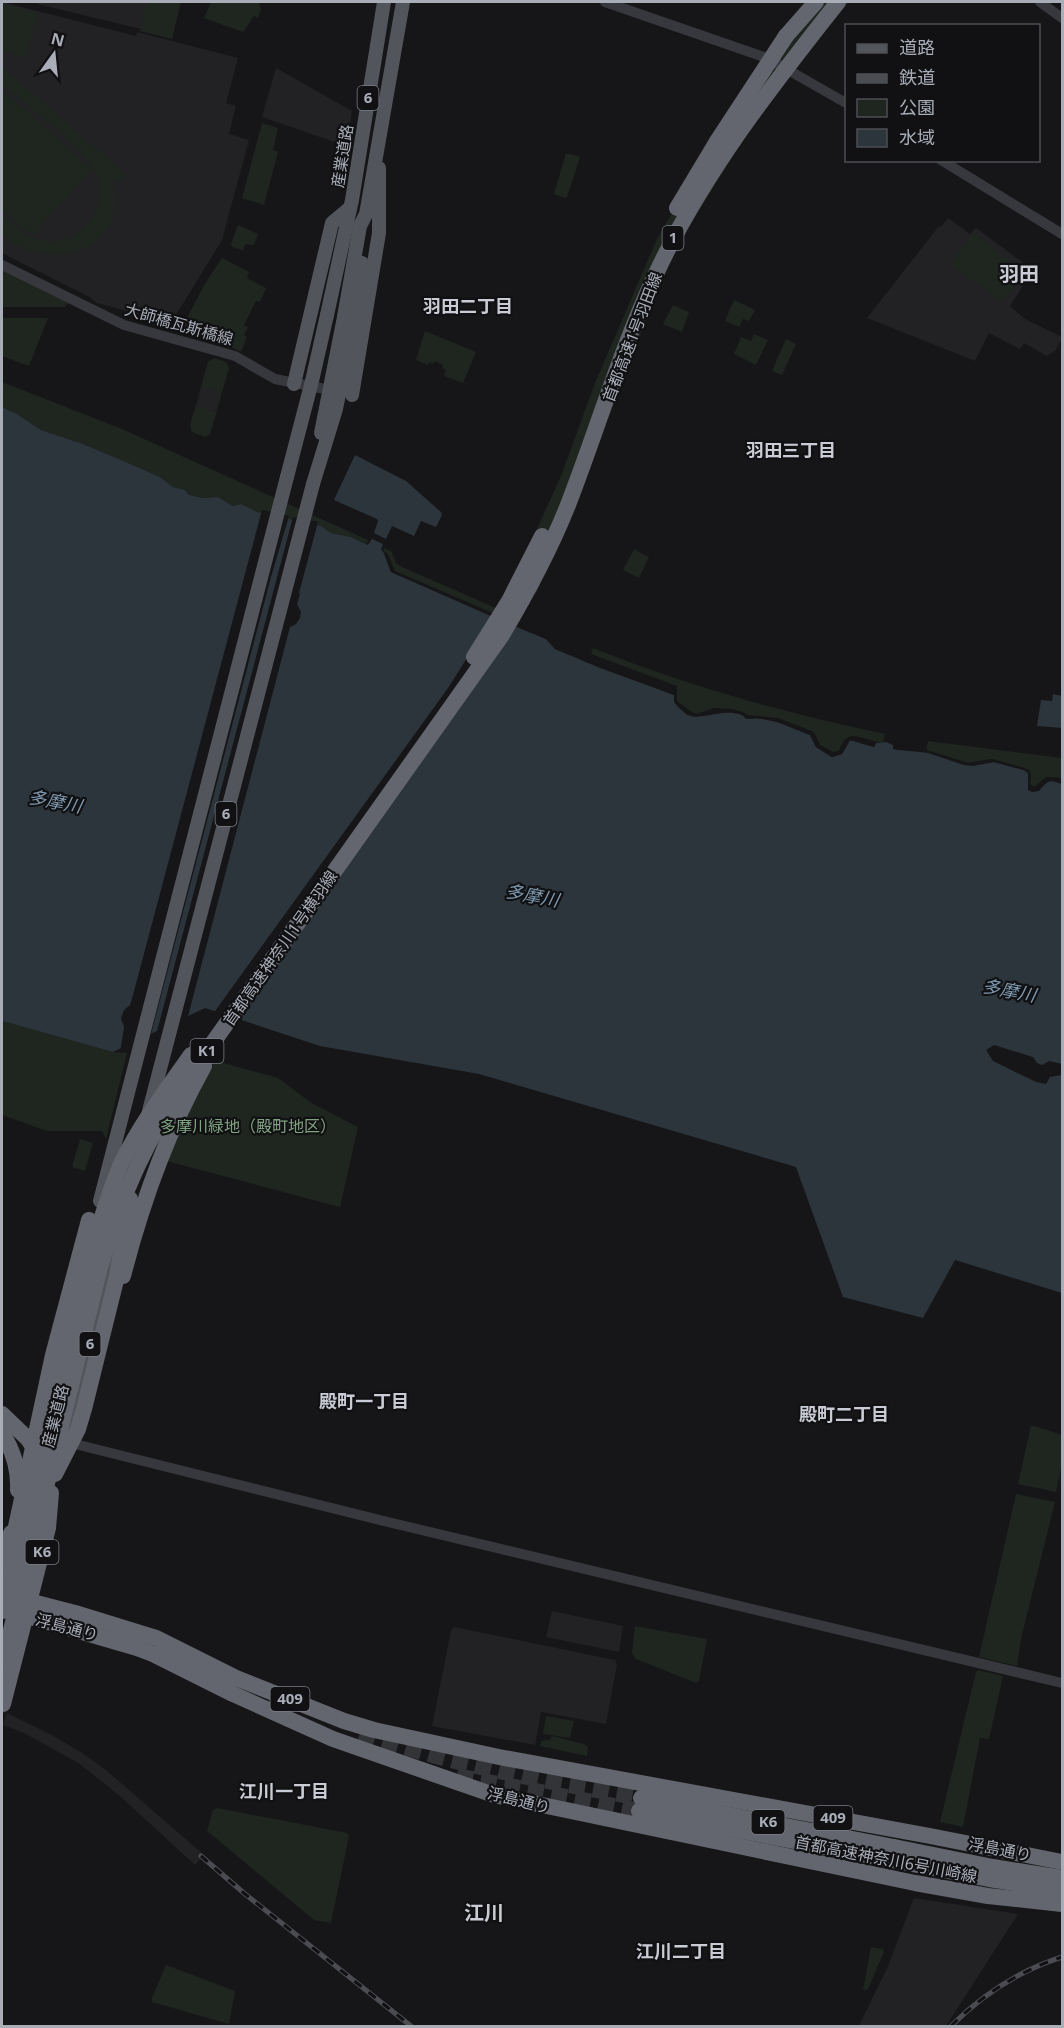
<svg xmlns="http://www.w3.org/2000/svg" width="1064" height="2028" font-family="'Noto Sans','Noto Sans JP',sans-serif">
  <style>
    .built { fill: #222225 }
    .green { fill: #1e261f; fill-rule: evenodd }
    .water { fill: #2c353c }
    .pier { fill: #161618 }
    .lines { fill: none; stroke-linecap: round; stroke-linejoin: round }
    .highway-tunnel { stroke: #333438; stroke-width: 16; stroke-dasharray: 16 8; stroke-linecap: butt }
    .minor { stroke: #37383d; stroke-width: 10 }
    .major { stroke: #53555c; stroke-width: 14 }
    .highway { stroke: #63666e; stroke-width: 16 }
    .rail-casing { stroke: #4a4c52; stroke-width: 5 }
    .rail { stroke: #111113; stroke-width: 3; stroke-dasharray: 9; stroke-linecap: butt }
    .major-bridge { stroke: #53555c; stroke-width: 14 }
    .highway-bridge { stroke: #63666e; stroke-width: 16 }
    .labels { text-anchor: middle; stroke-width: 4.5; stroke-linejoin: round; paint-order: stroke }
    .shield { fill: #111113; stroke: #7b7e86; stroke-width: 1.5 }
    .shield-label { font-size: 15px; font-weight: bold; fill: #a8adb8 }
    .street-label { font-size: 16px; fill: #a8adb8; stroke: #111113 }
    .park-label { font-size: 16px; fill: #7fa381; stroke: #111113 }
    .neighbourhood-label { font-size: 18px; font-weight: bold; fill: #c9ccd4; stroke: #111113 }
    .water-label { font-size: 18px; font-style: italic; fill: #7f9bb3; stroke: #111113 }
    .quarter-label { font-size: 20px; font-weight: bold; fill: #c9ccd4; stroke: #111113 }
  </style>
  <rect width="100%" height="100%" fill="#161618"/>
  <g class="built">
    <polygon points="2,2 136,36 137,32 238,58 226,103 236,106 229,134 249,140 222,240 171,323 97,303 88,296 2,253"/>
    <polygon points="38,2 178,2 170,36 37,4"/>
    <polygon points="276,68 352,111 346,146 262,117"/>
    <polygon points="948,218 970,234 976,228 1033,270 1010,306 1025,319 1062,337 1056,350 1047,356 1024,343 1020,349 989,333 975,361 867,318 939,226 941,227"/>
    <polygon points="202,386 221,392 215,412 196,407"/>
    <polygon points="552,1611 623,1626 619,1652 546,1637"/>
    <polygon points="454,1627 615,1660 617,1664 606,1724 541,1712 535,1745 432,1726 451,1631"/>
    <polygon points="7,1713 50,1734 79,1751 106,1770 204,1855 195,1865 121,1797 80,1764 24,1733 3,1725"/>
    <polygon points="914,1898 1018,1914 946,2026 859,2026 888,1966"/>
  </g>
  <g class="green">
    <polygon points="147,2 181,2 172,39 140,31"/>
    <polygon points="211,2 259,2 261,10 258,18 254,16 243,32 204,18"/>
    <polygon points="806,2 849,2 792,70 750,129 676,247 646,320 618,394 536,594 513,582 561,476 595,383 657,239 716,137"/>
    <polygon points="2,3 38,13 26,57 2,51"/>
    <path d="M 2,67 L 126,174 L 117,184 L 112,180 C 113,189 116,198 115,207 C 109,251 60,264 24,249 C 15,245 9,239 2,233 L 2,213 C 11,222 22,234 34,238 C 74,253 108,214 97,176 C 92,155 21,101 2,84 Z"/>
    <polygon points="2,89 92,169 33,236 2,209"/>
    <polygon points="262,123 278,128 273,150 278,152 264,205 242,198"/>
    <polygon points="566,153 580,157 567,197 565,198 554,194"/>
    <polygon points="238,225 258,234 254,245 246,244 243,249 245,251 232,247 231,244"/>
    <polygon points="973,233 1025,271 1002,302 950,264"/>
    <polygon points="222,258 249,272 247,278 266,288 260,302 256,301 244,325 248,327 244,335 247,337 241,352 213,338 181,330 204,285"/>
    <polygon points="2,269 68,303 65,307 2,307"/>
    <polygon points="734,300 755,310 749,321 743,319 739,327 725,321"/>
    <polygon points="673,305 689,312 682,332 663,324"/>
    <polygon points="2,318 48,318 29,366 2,356"/>
    <polygon points="425,331 476,352 463,383 444,376 446,370 442,368 443,365 435,361 433,364 429,362 428,365 416,360"/>
    <polygon points="754,334 768,340 756,365 734,354 741,337 751,341"/>
    <polygon points="786,339 796,344 782,375 772,371"/>
    <path d="M 214,358 L 226,362 L 229,368 L 210,434 L 205,437 L 192,432 L 190,425 L 208,362 ZM 202,387 L 220,392 L 215,412 L 196,406 Z"/>
    <polygon points="2,382 122,429 368,540 367,544 351,537 331,533 321,526 256,512 241,504 233,506 218,497 203,498 189,495 185,490 173,487 160,477 83,444 41,430 17,414 2,407"/>
    <polygon points="384,548 391,551 396,563 402,567 505,612 503,618 394,571 387,553 383,551"/>
    <polygon points="634,549 649,557 639,578 623,570"/>
    <path d="M 593,648 C 688,686 785,713 885,734 L 883,742 C 872,743 856,732 847,738 C 843,740 841,747 838,751 L 833,752 L 820,745 L 814,732 L 778,718 L 748,715 L 732,709 L 713,708 L 699,714 L 693,713 L 677,701 L 677,686 L 591,654 Z"/>
    <polygon points="928,741 1062,758 1062,778 1046,777 1034,787 1030,784 1031,774 1029,770 992,759 968,763 926,750"/>
    <polygon points="2,1020 113,1052 127,1053 106,1139 102,1131 47,1131 2,1115"/>
    <polygon points="213,1060 278,1078 313,1104 358,1127 340,1207 159,1159"/>
    <polygon points="80,1139 93,1143 85,1171 72,1167"/>
    <polygon points="1031,1425 1062,1435 1062,1463 1056,1492 1018,1484"/>
    <polygon points="1016,1494 1055,1502 1021,1639 1017,1666 979,1657"/>
    <polygon points="635,1626 707,1639 699,1681 696,1683 636,1659 632,1653"/>
    <polygon points="978,1670 1003,1676 989,1739 980,1738 963,1827 940,1822 976,1672"/>
    <polygon points="546,1716 574,1721 570,1738 543,1734"/>
    <polygon points="552,1736 584,1744 588,1747 587,1756 540,1746 541,1741 550,1740"/>
    <polygon points="217,1808 347,1833 349,1836 331,1923 314,1920 207,1831 213,1810"/>
    <polygon points="871,1947 883,1949 884,1952 868,1989 865,1990 863,1990"/>
    <polygon points="166,1965 235,1991 229,2024 152,2002 152,1998"/>
  </g>
  <g class="water">
    <path d="M 2,407 L 17,414 L 41,430 L 83,444 L 121,460 L 160,477 L 173,487 L 185,490 L 189,495 L 203,498 L 218,497 L 233,506 L 241,504 L 257,512 L 321,526 L 331,533 L 351,537 L 368,545 L 372,539 L 383,544 L 381,550 L 384,553 L 391,572 L 546,639 L 555,649 L 674,695 L 674,702 C 697,733 720,700 750,719 C 771,716 791,728 810,735 L 816,747 L 832,757 L 842,754 L 850,740 L 874,747 L 876,743 L 886,742 L 893,745 L 893,749 L 898,750 L 931,753 L 964,765 L 994,762 L 1024,770 L 1028,773 L 1028,790 L 1039,791 C 1047,781 1050,779 1062,784 L 1062,1064 L 1049,1061 L 1042,1065 L 1037,1063 L 1033,1057 L 994,1045 L 986,1050 L 993,1061 L 1036,1082 L 1046,1084 L 1050,1077 L 1062,1075 L 1062,1293 L 955,1260 L 923,1318 L 843,1297 L 796,1167 L 479,1074 L 320,1046 L 205,1008 L 113,1052 L 3,1021 L 2,1015 Z"/>
    <polygon points="355,455 406,481 441,512 442,515 436,527 421,521 414,536 392,526 386,539 374,533 378,521 377,519 334,500"/>
    <polygon points="1053,694 1062,696 1062,728 1037,726 1041,700 1052,701"/>
  </g>
  <g class="pier">
    <polygon points="262,510 289,516 271,577 150,1038 120,1053 124,1027 121,1018 124,1010 130,1005 133,995"/>
    <polygon points="293,517 318,522 299,593 300,594 297,604 301,612 300,618 296,624 290,627 187,1020 156,1035"/>
    <polygon points="384,553 388,554 395,571 546,636 557,646 601,665 676,693 677,702 689,712 697,714 710,710 732,709 743,712 748,716 778,719 812,732 815,735 818,745 832,754 840,752 846,740 850,737 857,738 872,744 873,742 876,743 874,747 850,740 842,754 832,757 816,747 810,735 777,722 757,718 746,719 741,713 728,711 696,717 687,715 674,702 674,695 600,668 555,649 546,639 514,626 238,1022 213,1014 448,688 493,617 391,572"/>
    <polygon points="926,750 968,763 992,759 1025,768 1030,771 1030,784 1033,789 1037,789 1044,779 1050,777 1062,781 1062,784 1051,780 1046,781 1039,791 1032,792 1028,790 1028,773 1024,770 994,762 973,766 964,765 925,752"/>
  </g>
  <g class="lines">
    <g class="highway-tunnel">
      <path d="M 360,1733 C 452,1765 546,1781 641,1798"/>
      <polyline points="457,1776 639,1811"/>
    </g>
    <g class="minor">
      <polyline points="605,2 767,58 846,103"/>
      <polyline points="1040,2 1062,18"/>
      <polyline points="941,160 1062,234"/>
      <polyline points="2,265 124,325 235,356 275,379 335,391"/>
      <polyline points="67,1442 392,1523 1062,1683"/>
    </g>
    <g class="major">
      <polyline points="327,315 352,200 384,2"/>
      <polyline points="344,317 360,226 366,214 368,203 403,2"/>
      <polyline points="354,319 362,263"/>
      <polyline points="294,384 332,223 350,208"/>
      <polyline points="352,395 379,233 379,168"/>
      <polyline points="149,1111 313,484"/>
      <polyline points="100,1201 287,477"/>
      <polyline points="64,1446 116,1244"/>
    </g>
    <g class="highway">
      <polyline points="786,36 816,2"/>
      <path d="M 123,1276 C 142,1202 167,1132 204,1066"/>
      <path d="M 2,1433 C 13,1450 19,1469 18,1490"/>
      <polyline points="12,1545 53,1355 89,1220"/>
      <polyline points="2,1573 11,1533"/>
      <polyline points="17,1598 75,1613 156,1638 236,1678 344,1721 374,1730 499,1757 930,1836 1062,1862"/>
      <polyline points="14,1612 137,1648 153,1654 233,1694 333,1739 494,1795 915,1883 988,1896 1062,1904"/>
      <polyline points="641,1798 894,1847"/>
      <polyline points="639,1811 892,1860"/>
    </g>
    <g class="rail-casing">
      <g id="rail">
        <polyline points="201,1856 245,1894 411,2026"/>
        <path d="M 951,2026 C 982,1995 1021,1970 1062,1957"/>
      </g>
    </g>
    <use href="#rail" class="rail"/>
    <g class="major-bridge">
      <polyline points="321,433 344,317"/>
      <polyline points="287,477 312,381 327,315"/>
      <polyline points="313,484 336,409 354,319"/>
    </g>
    <g class="highway-bridge">
      <polyline points="677,208 716,143 786,36"/>
      <polyline points="474,657 509,601 542,536"/>
      <polyline points="2,1414 28,1439 44,1463"/>
      <polyline points="55,1474 78,1429 84,1409 117,1276 130,1199"/>
      <path d="M 3,1611 L 94,1243 C 102,1216 110,1190 121,1164 C 140,1125 166,1090 191,1055"/>
      <path d="M 2,1667 L 100,1267 C 122,1193 147,1138 190,1075 L 502,635 C 527,593 550,550 568,505 C 597,430 621,349 655,276 C 701,176 770,88 838,2"/>
      <polyline points="3,1704 48,1528 51,1493"/>
      <polyline points="894,1847 993,1867 1062,1878"/>
      <polyline points="892,1860 989,1879 1062,1891"/>
    </g>
  </g>
  <g class="labels">
    <g class="shield">
      <rect x="357.5" y="86" width="21" height="24" rx="4.5"/>
      <rect x="662.5" y="226" width="21" height="24" rx="4.5"/>
      <rect x="215.5" y="802" width="21" height="24" rx="4.5"/>
      <rect x="190.5" y="1039" width="33" height="24" rx="4.5"/>
      <rect x="79.5" y="1332" width="21" height="24" rx="4.5"/>
      <rect x="25.5" y="1540" width="33" height="24" rx="4.5"/>
      <rect x="270.5" y="1687" width="39" height="24" rx="4.5"/>
      <rect x="813.5" y="1806" width="39" height="24" rx="4.5"/>
      <rect x="751.5" y="1810" width="33" height="24" rx="4.5"/>
    </g>
    <g class="shield-label">
      <text x="368" y="103">6</text>
      <text x="673" y="243">1</text>
      <text x="226" y="819">6</text>
      <text x="207" y="1056">K1</text>
      <text x="90" y="1349">6</text>
      <text x="42" y="1557">K6</text>
      <text x="290" y="1704">409</text>
      <text x="833" y="1823">409</text>
      <text x="768" y="1827">K6</text>
    </g>
    <g class="street-label">
      <text transform="translate(342 156) rotate(-81)" y="6">産業道路</text>
      <text transform="translate(179 324) rotate(16)" y="6">大師橋瓦斯橋線</text>
      <text transform="translate(632 337) rotate(-69)" y="6">首都高速1号羽田線</text>
      <text transform="translate(280 948) rotate(-55)" y="6">首都高速神奈川1号横羽線</text>
      <text transform="translate(55 1416) rotate(-76)" y="6">産業道路</text>
      <text transform="translate(67 1627) rotate(15)" y="6">浮島通り</text>
      <text transform="translate(519 1800) rotate(14)" y="6">浮島通り</text>
      <text transform="translate(1000 1849) rotate(11)" y="6">浮島通り</text>
      <text transform="translate(886 1859) rotate(11)" y="6">首都高速神奈川6号川崎線</text>
    </g>
    <g class="park-label">
      <text x="248" y="1132">多摩川緑地（殿町地区）</text>
    </g>
    <g class="neighbourhood-label">
      <text x="468" y="313">羽田二丁目</text>
      <text x="791" y="457">羽田三丁目</text>
      <text x="364" y="1408">殿町一丁目</text>
      <text x="844" y="1421">殿町二丁目</text>
      <text x="284" y="1798">江川一丁目</text>
      <text x="681" y="1958">江川二丁目</text>
    </g>
    <g class="water-label">
      <text transform="translate(55 802) rotate(11)" y="6">多摩川</text>
      <text transform="translate(532 896) rotate(11)" y="6">多摩川</text>
      <text transform="translate(1009 991) rotate(11)" y="6">多摩川</text>
    </g>
    <g class="quarter-label">
      <text x="1019" y="281">羽田</text>
      <text x="484" y="1920">江川</text>
    </g>
  </g>
  <rect width="1064" height="2028" fill="none" stroke="#a8adb8" stroke-width="6"/>
  <rect x="845" y="24" width="195" height="138" fill="#111113" stroke="#4d4f55" stroke-width="1.5"/>
  <rect x="857" y="44" width="30" height="9" fill="#53555c" stroke="#4d4f55" stroke-width="1.5"/>
  <text x="899" y="54" font-size="18" fill="#a8adb8">道路</text>
  <rect x="857" y="74" width="30" height="9" fill="#4a4c52" stroke="#4d4f55" stroke-width="1.5"/>
  <text x="899" y="84" font-size="18" fill="#a8adb8">鉄道</text>
  <rect x="857" y="99" width="30" height="18" fill="#1e261f" stroke="#4d4f55" stroke-width="1.5"/>
  <text x="899" y="114" font-size="18" fill="#a8adb8">公園</text>
  <rect x="857" y="129" width="30" height="18" fill="#2c353c" stroke="#4d4f55" stroke-width="1.5"/>
  <text x="899" y="144" font-size="18" fill="#a8adb8">水域</text>
  <g transform="translate(54 54) rotate(15)" stroke="#111113" stroke-width="4.5" paint-order="stroke">
  <path d="M0-4.5L10 22L0 15L-10 22Z" fill="#a8adb8"/>
  <text y="-9" font-size="16" font-weight="bold" text-anchor="middle" fill="#a8adb8">N</text>
  </g>
</svg>
